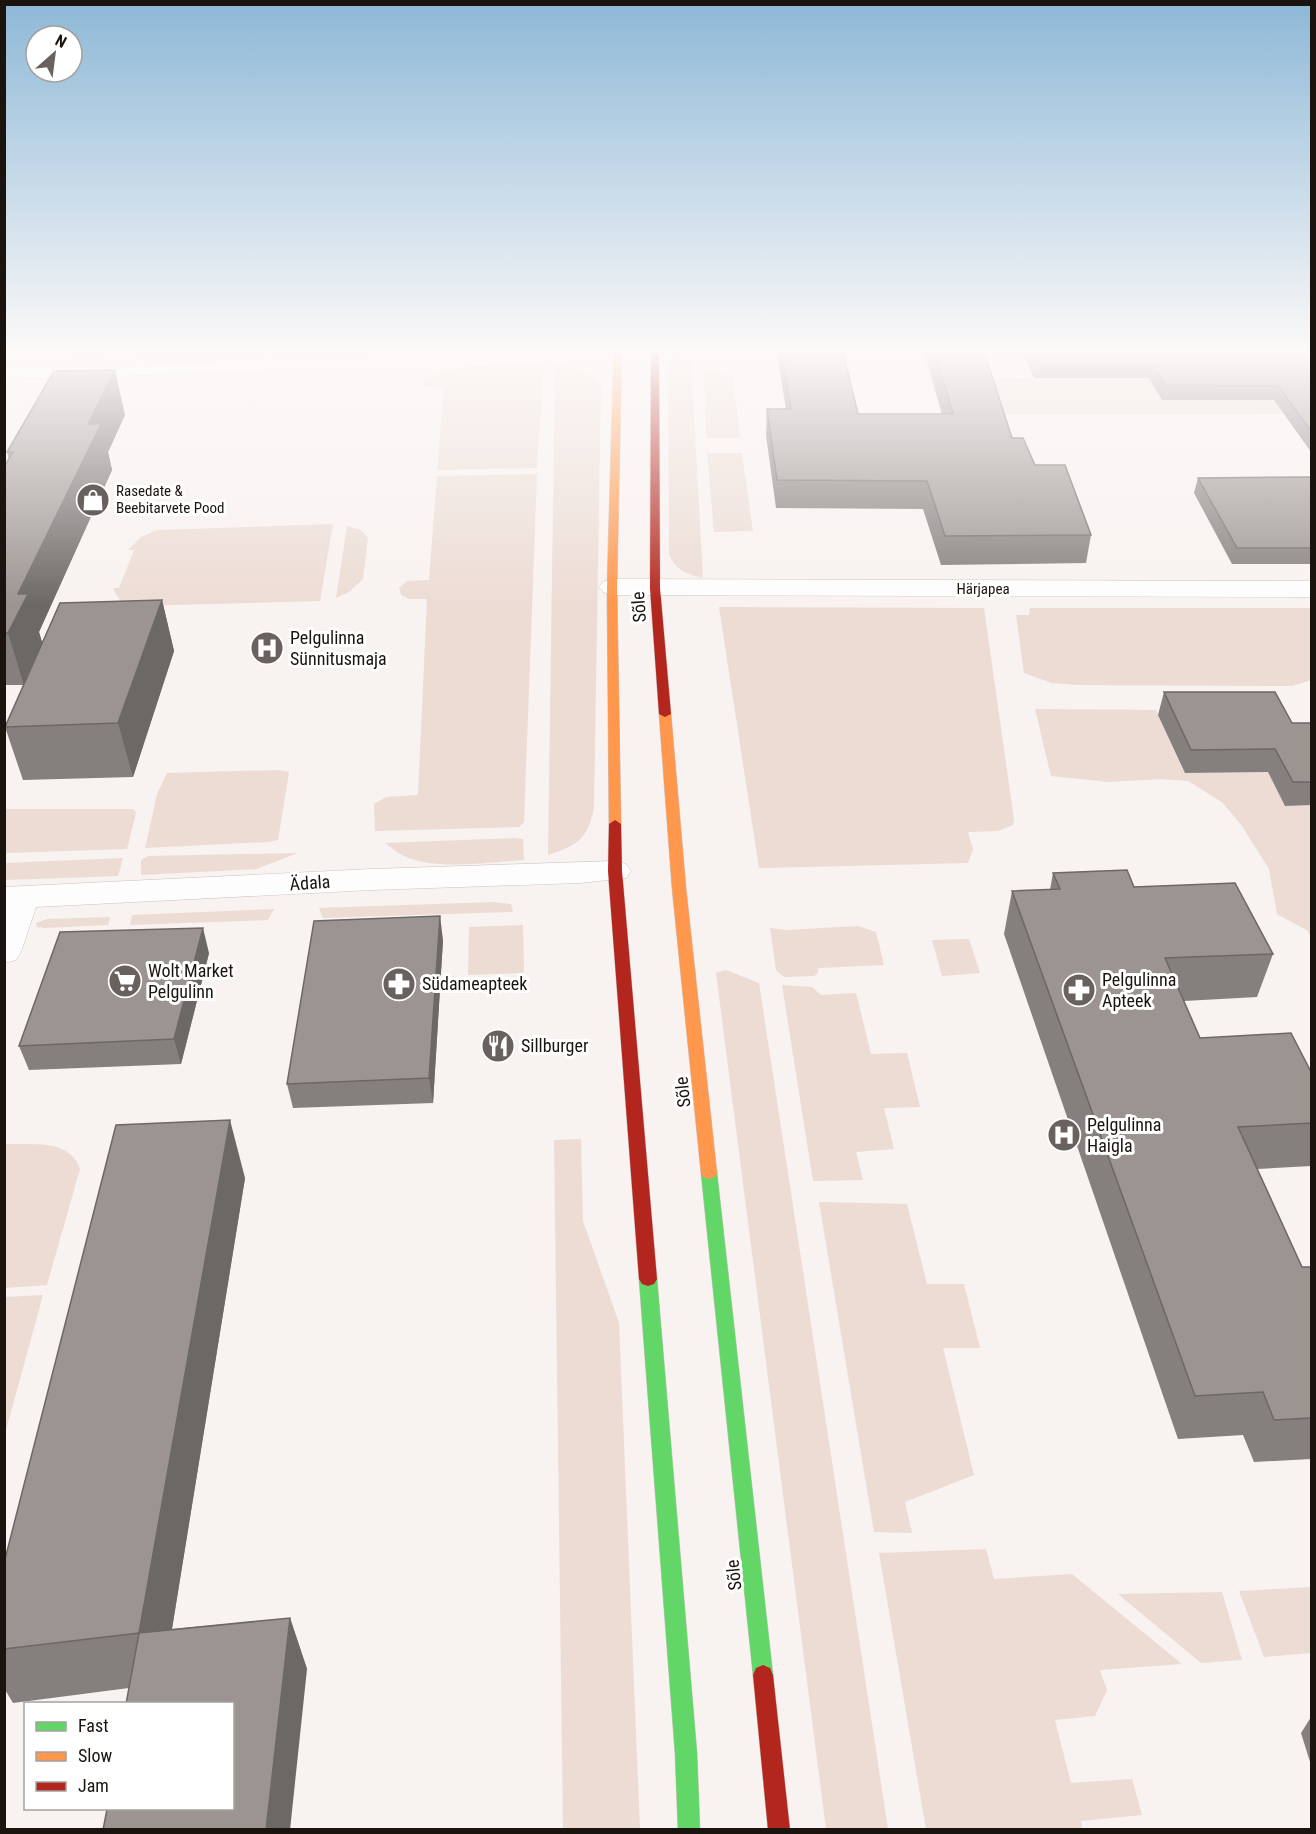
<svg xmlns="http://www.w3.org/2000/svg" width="1316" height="1834" font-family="'Roboto Condensed',sans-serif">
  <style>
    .green { fill: #ecdcd4; fill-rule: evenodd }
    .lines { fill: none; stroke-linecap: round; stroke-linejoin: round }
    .street-casing { stroke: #cdc5c2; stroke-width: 1 }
    .fast-casing { stroke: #cdc5c2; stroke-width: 1 }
    .slow-casing { stroke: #cdc5c2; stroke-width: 1 }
    .jam-casing { stroke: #cdc5c2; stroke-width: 1 }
    .street { fill: #fefdfd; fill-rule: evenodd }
    .fast { fill: #63d668; fill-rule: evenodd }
    .slow { fill: #ff974d; fill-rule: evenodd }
    .jam { fill: #b3261e; fill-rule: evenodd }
    .wall { fill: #857f7d }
    .shaded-wall { fill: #6c6866 }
    .building { fill: #9b9491; stroke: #6c6866; stroke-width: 1.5 }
    .labels { text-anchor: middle; stroke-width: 6; stroke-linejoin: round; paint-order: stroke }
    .far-poi-label { font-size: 15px; fill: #1b130e; stroke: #fff; text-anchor: start }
    .far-street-label { font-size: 15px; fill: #1b130e; stroke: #fff }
    .street-label { font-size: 18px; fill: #1b130e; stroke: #fff }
    .poi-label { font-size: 18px; fill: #1b130e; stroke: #fff; text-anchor: start }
  </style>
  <rect width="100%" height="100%" fill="#f8f2f0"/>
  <g class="green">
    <path d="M 161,348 L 263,348 L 262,355 C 258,358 254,361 249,362 C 233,366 146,366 136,357 L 136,351 L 160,351 Z"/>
    <polygon points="277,348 367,348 367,349 363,359 279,360"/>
    <polygon points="435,348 549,348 548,355 452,357 438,353"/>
    <polygon points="92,351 108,351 92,362 5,364 5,361 86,359"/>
    <path d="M 923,355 L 1311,355 L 1311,414 L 942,415 ZM 965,361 L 1086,361 L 1095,378 L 971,378 ZM 1156,388 L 1223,399 L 1162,400 Z"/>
    <path d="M 668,358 L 691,360 L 703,578 C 688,575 673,569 669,553 Z"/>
    <path d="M 544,366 L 537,468 L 437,470 L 444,387 L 430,387 L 422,384 C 434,360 518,367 544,366 Z"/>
    <path d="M 555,366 C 572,366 592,369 601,384 L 594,807 C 588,839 578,845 548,855 Z"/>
    <polygon points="704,369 733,377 740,438 706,438"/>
    <polygon points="707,453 742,453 753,531 714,532"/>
    <polygon points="537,474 524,822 519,827 375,831 374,804 386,797 418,795 427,599 409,599 401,595 399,588 407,581 429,580 437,476"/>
    <path d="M 333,524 L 320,601 L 135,606 C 123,604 118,600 113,588 L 119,588 L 134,550 L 128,550 L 141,537 L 157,530 Z"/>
    <polygon points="347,526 361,530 368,538 363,579 349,592 336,598"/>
    <polygon points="719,607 984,608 1014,820 1013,825 998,831 968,832 973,849 968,863 759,868"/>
    <polygon points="1030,608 1311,608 1311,680 1292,686 1078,685 1052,683 1024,673 1016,615 1029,615"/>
    <polygon points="1035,709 1156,710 1185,773 1268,772 1285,805 1311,805 1311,937 1308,931 1277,914 1269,869 1242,826 1222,802 1188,781 1161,779 1108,782 1051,776"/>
    <polygon points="279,770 289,772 278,840 268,842 145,848 157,794 167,773"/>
    <polygon points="4,809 133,809 136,813 127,849 5,853"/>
    <path d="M 514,838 L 523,839 L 524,860 C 490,862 436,871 404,856 C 397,853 391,847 385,843 Z"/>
    <polygon points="298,853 256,869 141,875 141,860 148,856"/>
    <polygon points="123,858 118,876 5,880 5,863"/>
    <polygon points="493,902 511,904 513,912 323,918 319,908"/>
    <polygon points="274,909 268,920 130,925 132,915"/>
    <polygon points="110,917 108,925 44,928 37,927 36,923 47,919"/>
    <polygon points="523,925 524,973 468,975 469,927"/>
    <polygon points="858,926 876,932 884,965 818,968 818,973 814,976 784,977 776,970 770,928 787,930"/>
    <polygon points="969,939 980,973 942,976 932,940"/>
    <polygon points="726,970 759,983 888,1829 826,1829 716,973"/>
    <polygon points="782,985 812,987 821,995 856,993 871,1054 907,1053 920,1107 884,1108 894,1149 856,1152 863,1180 813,1181"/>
    <polygon points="581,1139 583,1221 619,1323 640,1829 563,1829 554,1140"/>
    <path d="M 4,1144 C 31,1145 70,1138 80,1169 L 47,1285 L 5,1288 Z"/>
    <polygon points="819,1202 907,1204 927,1284 964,1284 980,1348 943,1348 974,1475 905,1502 912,1533 874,1532"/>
    <polygon points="43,1295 5,1434 5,1297"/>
    <polygon points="986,1549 994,1579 1072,1574 1182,1664 1100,1670 1107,1690 1095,1716 1055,1720 1071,1783 1132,1779 1142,1815 1081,1821 1082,1829 926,1829 879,1553"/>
    <polygon points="1311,1587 1311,1653 1264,1657 1239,1591"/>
    <polygon points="1222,1592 1242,1660 1201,1663 1118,1594"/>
  </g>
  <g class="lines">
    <g class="street-casing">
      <g id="street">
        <polygon points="618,352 625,354 628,358 625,362 4,379 4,367"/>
        <polygon points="612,579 1312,581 1312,597 612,595 603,592 599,587 603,582"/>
        <polygon points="615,861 626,864 631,871 626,878 580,883 372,890 36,907 21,952 16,960 4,963 4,887 372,869"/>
      </g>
    </g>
    <g class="fast-casing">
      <g id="fast">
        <polygon points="709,1167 715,1169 717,1173 773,1675 770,1682 763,1685 756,1682 753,1675 701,1173 703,1169"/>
        <polygon points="648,1272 654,1274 657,1279 697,1753 700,1830 678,1830 675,1753 639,1279 642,1274"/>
      </g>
    </g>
    <g class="slow-casing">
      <g id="slow">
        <polygon points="614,348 622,348 617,587 621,824 615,828 609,824 607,587"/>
        <polygon points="665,711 671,714 686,888 717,1173 715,1177 709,1179 703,1177 701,1173 672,888 659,714"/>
      </g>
    </g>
    <g class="jam-casing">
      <g id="jam">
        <polygon points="651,348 659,348 660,588 671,714 665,717 659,714 650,588"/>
        <polygon points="615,820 621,824 622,871 657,1279 654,1284 648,1286 642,1284 639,1279 608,871 609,824"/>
        <polygon points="763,1665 770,1668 773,1675 790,1830 768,1830 753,1675 756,1668"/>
      </g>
    </g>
    <use href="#street" class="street"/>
    <use href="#fast" class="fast"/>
    <use href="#slow" class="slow"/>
    <use href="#jam" class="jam"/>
  </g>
  <g class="wall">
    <polygon points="776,348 842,348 858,414 942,414 927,360 928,348 983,348 1012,438 1035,465 1091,535 1086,563 941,565 923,509 776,508 766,435 767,409 786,409"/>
    <polygon points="1020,348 1311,348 1311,452 1274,400 1162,400 1149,378 1034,378"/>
    <polygon points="125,415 108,452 112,470 39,632 42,643 162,600 174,651 133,777 23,780 5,727 24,685 4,685 4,467 9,459 7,452"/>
    <polygon points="1311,477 1311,564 1232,564 1194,493 1198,478"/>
    <polygon points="1164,692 1292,723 1311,723 1311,805 1285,806 1268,772 1185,773 1158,715"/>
    <polygon points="1053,873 1134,887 1273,954 1257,997 1184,1001 1200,1038 1311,1072 1311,1166 1257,1169 1302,1267 1311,1267 1311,1459 1254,1462 1243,1435 1178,1439 1004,934 1012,891 1050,890"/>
    <polygon points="443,940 433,1103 293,1108 287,1084"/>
    <polygon points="209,953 181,1064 29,1070 19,1046"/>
    <polygon points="245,1178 172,1629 290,1618 307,1669 129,1688 13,1703 4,1688 4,1563"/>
    <polygon points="1311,1717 1311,1765 1301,1733"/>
  </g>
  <g class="shaded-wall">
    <polygon points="115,370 125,415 108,452 112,470 39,632 43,645 24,685 8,633 18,594 88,424"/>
    <polygon points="162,600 174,651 133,777 118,723"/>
    <polygon points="440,916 443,940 433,1103 429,1078"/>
    <polygon points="203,928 209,953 181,1064 174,1039"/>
    <polygon points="230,1120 245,1178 163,1684 139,1633"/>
    <polygon points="290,1618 307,1669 290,1830 266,1830"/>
  </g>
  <g class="building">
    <polygon points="781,348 842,348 858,414 953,414 934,348 983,348 1012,438 1023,438 1035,465 1065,465 1091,535 945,536 927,481 777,480 767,409 791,409"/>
    <polygon points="1029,348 1311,348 1311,431 1278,386 1165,385 1152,364 1036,364"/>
    <polygon points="115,370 88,424 101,424 18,594 28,594 8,633 4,633 4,467 13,452 7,452 54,371"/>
    <polygon points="1311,477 1311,548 1237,548 1198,478"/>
    <polygon points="162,600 118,723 5,727 60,603"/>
    <polygon points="1164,692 1275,692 1292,723 1311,723 1311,782 1293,782 1275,749 1191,750"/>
    <polygon points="1127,870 1134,887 1235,883 1273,954 1165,958 1200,1038 1291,1033 1311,1072 1311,1123 1238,1127 1302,1267 1311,1267 1311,1418 1274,1420 1263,1392 1195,1396 1012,891 1060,889 1053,873"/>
    <polygon points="440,916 429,1078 287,1084 314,921"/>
    <polygon points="203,928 174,1039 19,1046 60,932"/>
    <polygon points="230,1120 139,1633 4,1649 4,1563 116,1125"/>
    <polygon points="290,1618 266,1830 103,1830 107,1809 232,1809 232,1704 126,1704 139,1633"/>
  </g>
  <linearGradient id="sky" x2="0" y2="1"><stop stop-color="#8db8d7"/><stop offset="0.58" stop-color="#fcf9f8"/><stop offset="1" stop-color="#fcf9f8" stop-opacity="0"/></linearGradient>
  <rect width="1316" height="605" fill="url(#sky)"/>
  <defs>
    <g id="shop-disc" transform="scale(1.725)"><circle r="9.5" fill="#68615d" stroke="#fff"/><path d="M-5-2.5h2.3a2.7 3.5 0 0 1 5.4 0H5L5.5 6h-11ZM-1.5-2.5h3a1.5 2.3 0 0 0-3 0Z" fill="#fff"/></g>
    <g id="hospital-disc" transform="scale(1.725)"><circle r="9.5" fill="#68615d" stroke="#fff"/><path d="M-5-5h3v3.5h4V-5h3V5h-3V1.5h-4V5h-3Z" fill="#fff"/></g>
    <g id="supermarket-disc" transform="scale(1.725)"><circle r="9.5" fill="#68615d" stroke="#fff"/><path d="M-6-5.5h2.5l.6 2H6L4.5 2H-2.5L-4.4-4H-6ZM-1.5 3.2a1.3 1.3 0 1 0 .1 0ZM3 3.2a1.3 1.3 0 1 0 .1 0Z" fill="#fff"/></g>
    <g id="pharmacy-disc" transform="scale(1.725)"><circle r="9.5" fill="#68615d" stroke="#fff"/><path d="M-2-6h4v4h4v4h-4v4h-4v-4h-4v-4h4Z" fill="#fff"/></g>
    <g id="restaurant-disc" transform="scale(1.725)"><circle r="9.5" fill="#68615d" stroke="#fff"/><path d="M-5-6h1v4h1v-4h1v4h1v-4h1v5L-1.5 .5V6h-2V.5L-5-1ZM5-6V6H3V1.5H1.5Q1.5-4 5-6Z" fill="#fff"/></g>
  </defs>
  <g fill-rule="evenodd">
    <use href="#shop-disc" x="93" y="500"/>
    <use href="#hospital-disc" x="267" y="648"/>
    <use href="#supermarket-disc" x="125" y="981"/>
    <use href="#pharmacy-disc" x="399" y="984"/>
    <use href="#pharmacy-disc" x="1079" y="990"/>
    <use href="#restaurant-disc" x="498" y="1046"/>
    <use href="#hospital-disc" x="1064" y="1135"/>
  </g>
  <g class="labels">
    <g class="far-poi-label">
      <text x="116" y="496">Rasedate &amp;<tspan x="116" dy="17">Beebitarvete Pood</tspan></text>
    </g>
    <g class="far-street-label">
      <text x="983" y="594">Härjapea</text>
    </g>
    <g class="street-label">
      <text transform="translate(639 607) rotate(-94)" y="6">Sõle</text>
      <text transform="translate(310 883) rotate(-4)" y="6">Ädala</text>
      <text transform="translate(683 1092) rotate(-96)" y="6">Sõle</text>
      <text transform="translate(734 1575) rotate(-96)" y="6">Sõle</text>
    </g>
    <g class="poi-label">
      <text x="290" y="644">Pelgulinna<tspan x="290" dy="21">Sünnitusmaja</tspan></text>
      <text x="148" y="977">Wolt Market<tspan x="148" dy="21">Pelgulinn</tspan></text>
      <text x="1102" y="986">Pelgulinna<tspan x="1102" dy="21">Apteek</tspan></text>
      <text x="422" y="990">Südameapteek</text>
      <text x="521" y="1052">Sillburger</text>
      <text x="1087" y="1131">Pelgulinna<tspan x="1087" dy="21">Haigla</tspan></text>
    </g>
  </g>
  <rect width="1316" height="1834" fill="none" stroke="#1b130e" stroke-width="12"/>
  <rect x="24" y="1702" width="210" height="108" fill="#ffffff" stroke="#a4a19f" stroke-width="1.5"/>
  <rect x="36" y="1722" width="30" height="9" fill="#63d668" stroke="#a4a19f" stroke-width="1.5"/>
  <text x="78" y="1732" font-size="18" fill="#1b130e">Fast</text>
  <rect x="36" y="1752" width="30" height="9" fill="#ff974d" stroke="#a4a19f" stroke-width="1.5"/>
  <text x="78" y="1762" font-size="18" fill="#1b130e">Slow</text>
  <rect x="36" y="1782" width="30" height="9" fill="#b3261e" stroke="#a4a19f" stroke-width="1.5"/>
  <text x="78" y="1792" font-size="18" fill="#1b130e">Jam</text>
  <g transform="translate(54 54) rotate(28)"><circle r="28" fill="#ffffff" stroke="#a4a19f" stroke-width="1.5"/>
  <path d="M0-4.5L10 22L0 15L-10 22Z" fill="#68615d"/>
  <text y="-9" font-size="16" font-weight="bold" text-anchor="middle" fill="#1b130e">N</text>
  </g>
</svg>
